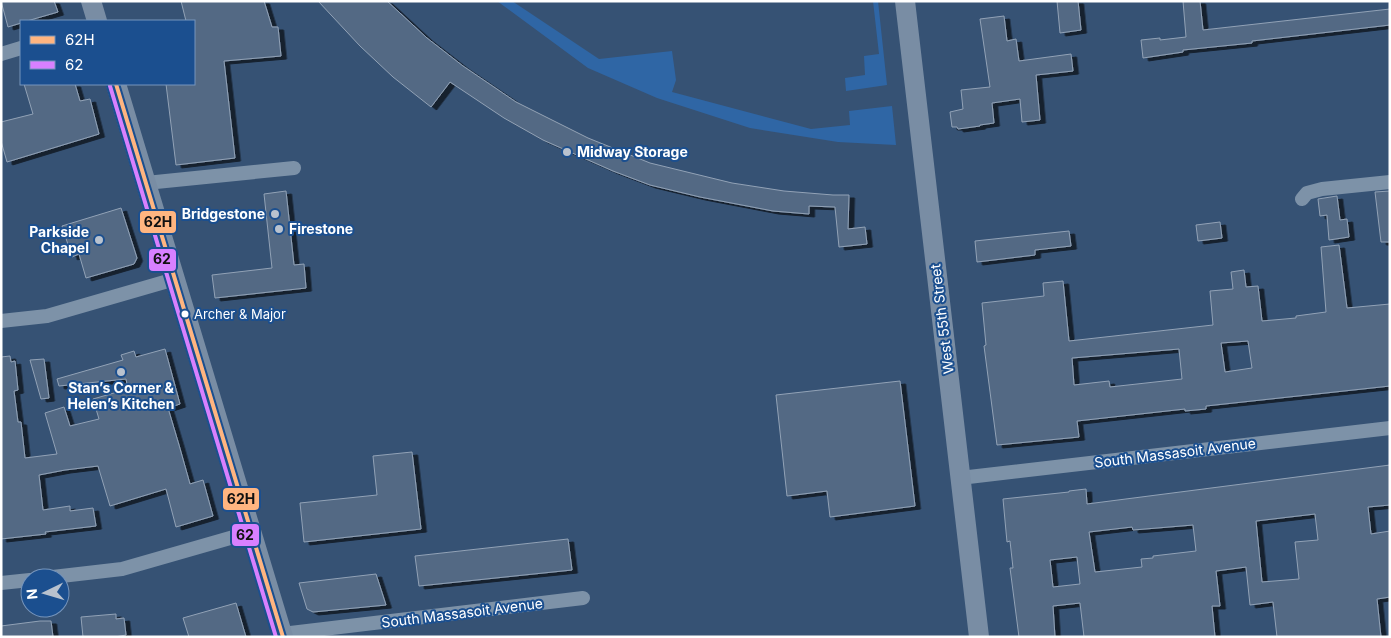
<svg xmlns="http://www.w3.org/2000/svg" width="1391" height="638" font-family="Inter,sans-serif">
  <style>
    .green { fill: #2f66a5 }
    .building { fill: #526984; stroke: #92a2b6; fill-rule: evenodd; filter: url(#shadow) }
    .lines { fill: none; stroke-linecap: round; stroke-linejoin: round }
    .minor { stroke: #7d92a8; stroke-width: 14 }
    .secondary { stroke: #798da4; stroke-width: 20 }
    .bus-1-casing { stroke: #1b4f8f; stroke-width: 8 }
    .bus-2-casing { stroke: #1b4f8f; stroke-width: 8 }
    .bus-1 { stroke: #ffb580; stroke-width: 4 }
    .bus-2 { stroke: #d880ff; stroke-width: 4 }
    .poi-dot { fill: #b9c2ce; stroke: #1b4f8f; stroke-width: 2 }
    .bus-dot { fill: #fff; stroke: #1b4f8f; stroke-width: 2 }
    .labels { text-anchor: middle; stroke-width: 4; stroke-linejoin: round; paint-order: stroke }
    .bus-label { font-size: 13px; fill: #fff; stroke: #1b4f8f; text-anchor: start }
    .poi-label { font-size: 14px; font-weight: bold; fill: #fff; stroke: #1b4f8f; text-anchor: start }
    .street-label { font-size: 14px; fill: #fff; stroke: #1b4f8f }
    .line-badge { stroke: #1b4f8f; stroke-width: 2 }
    .pale-badge-label { font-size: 14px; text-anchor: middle; font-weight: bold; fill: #111 }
  </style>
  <defs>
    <filter id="shadow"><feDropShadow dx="5.5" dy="3" stdDeviation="0" flood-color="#0009"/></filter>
  </defs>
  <rect width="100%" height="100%" fill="#365274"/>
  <g class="green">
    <polygon points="497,1 512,1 599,59 672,51 676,80 672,92 811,129 850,125 849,111 892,106 896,145 838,142 750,128 657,98 588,68"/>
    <polygon points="873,1 878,1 887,85 846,91 845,78 865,75 864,56 879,54"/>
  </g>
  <g class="building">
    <polygon points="1,1 54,1 58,12 27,21 21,21 21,23 8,27"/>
    <polygon points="181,1 264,1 272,27 278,27 281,56 224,61 235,158 176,165 166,84 194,84 194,21 186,21"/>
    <polygon points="318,1 387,1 427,38 463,66 516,102 588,138 650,163 732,183 784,191 833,195 849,195 848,229 865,227 867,244 839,247 835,207 809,206 809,214 773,211 700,197 650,185 613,171 543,140 504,118 450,82 431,107 393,77 360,46"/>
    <polygon points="1057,1 1078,1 1081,30 1060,33"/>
    <polygon points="1183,1 1200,1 1203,30 1390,9 1390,25 1252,41 1252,43 1183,50 1183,52 1143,58 1141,40 1160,38 1160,40 1186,37"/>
    <polygon points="1004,16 1007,41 1016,39 1019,61 1071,54 1073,71 1036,75 1040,120 1022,122 1020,99 992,103 994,123 980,125 980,126 958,129 957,127 952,127 950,112 963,109 961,90 990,87 980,19"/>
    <polygon points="24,84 75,84 80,101 90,99 99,134 7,162 1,141 1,122 33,114"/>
    <polygon points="286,191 294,265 304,264 306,288 215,298 212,275 272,268 264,194"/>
    <polygon points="1390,191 1390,242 1381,242 1375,192"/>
    <polygon points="1337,196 1340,220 1347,219 1349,237 1329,240 1327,215 1320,216 1318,199"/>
    <polygon points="121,208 137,258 134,264 86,278 79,254 72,257 62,226"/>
    <polygon points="1220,222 1222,238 1198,241 1196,225"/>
    <polygon points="1069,231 1071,246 1035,250 1035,255 977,262 975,241"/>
    <path d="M 1339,245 L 1347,308 L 1390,304 L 1390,386 L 1206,406 L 1206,409 L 1185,411 L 1185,409 L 1077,421 L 1079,437 L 997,445 L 984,346 L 986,345 L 982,303 L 1044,296 L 1043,283 L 1063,281 L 1069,341 L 1213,325 L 1210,291 L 1233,289 L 1231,272 L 1244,270 L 1246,287 L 1258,286 L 1262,321 L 1296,318 L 1296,316 L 1326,312 L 1321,247 ZM 1248,341 L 1252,368 L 1225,372 L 1221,343 ZM 1179,349 L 1182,379 L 1110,387 L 1109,381 L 1074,385 L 1072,358 Z"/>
    <polygon points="165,349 180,404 168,408 179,445 190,484 203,480 213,516 176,527 166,489 110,506 98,466 65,470 39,475 43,510 70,506 70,511 93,508 96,526 45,532 46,534 1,539 1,357 10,356 11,362 15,361 18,390 14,391 18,422 21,422 25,458 57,454 45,413 64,407 70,426 99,419 93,399 128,389 126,379 59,386 57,379 123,360 121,355 134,351 136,357"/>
    <polygon points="44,359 49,398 41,399 30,360"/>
    <polygon points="900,381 915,506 830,517 827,491 787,496 776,395"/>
    <polygon points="412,452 421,529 304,542 300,503 377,495 373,456"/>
    <path d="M 1390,465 L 1390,505 L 1368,507 L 1371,534 L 1390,531 L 1390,597 L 1377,599 L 1381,637 L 1277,637 L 1273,602 L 1250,605 L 1246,567 L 1216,571 L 1220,606 L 1212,606 L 1215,637 L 1084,637 L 1080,603 L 1053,606 L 1055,637 L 1019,637 L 1010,568 L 1013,568 L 1010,541 L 1007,542 L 1003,499 L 1069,492 L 1069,491 L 1086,489 L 1087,504 ZM 1315,514 L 1318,540 L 1295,542 L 1299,579 L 1262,582 L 1256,521 ZM 1193,525 L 1196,551 L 1153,556 L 1153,558 L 1141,559 L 1142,567 L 1095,572 L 1089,532 L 1132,527 L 1133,530 ZM 1077,557 L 1080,584 L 1053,587 L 1050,560 Z"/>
    <polygon points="568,539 572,570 419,586 415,556"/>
    <polygon points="376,574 386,605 313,612 307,609 299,583"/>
    <polygon points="236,603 246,637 189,637 183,618"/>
    <polygon points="116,614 116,619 124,618 126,635 115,637 83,637 81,617"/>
    <polygon points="40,621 51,621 53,637 1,637 1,626"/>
  </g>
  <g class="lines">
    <g class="minor">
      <polyline points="1,54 21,48"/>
      <polyline points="146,183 294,168"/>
      <polyline points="1302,199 1307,193 1322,189 1390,182"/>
      <polyline points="1,321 47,316 175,279"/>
      <polyline points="960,478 1390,428"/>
      <polyline points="44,578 122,569 251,532"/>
      <polyline points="1,583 30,580"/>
      <polyline points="282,634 583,598"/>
    </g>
    <g class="secondary">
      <polyline points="91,1 97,21"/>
      <polyline points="905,1 979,637"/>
      <polyline points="116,84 283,637"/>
    </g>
    <g class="bus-1-casing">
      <polyline id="bus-1" points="116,84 283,637"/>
    </g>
    <g class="bus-2-casing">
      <polyline id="bus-2" points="110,86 276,637"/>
    </g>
    <use href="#bus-1" class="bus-1"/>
    <use href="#bus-2" class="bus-2"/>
  </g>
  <g class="poi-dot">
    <circle cx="567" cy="152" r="5"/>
    <circle cx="275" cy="214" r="5"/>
    <circle cx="279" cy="229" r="5"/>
    <circle cx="99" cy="240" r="5"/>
    <circle cx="121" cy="372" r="5"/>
  </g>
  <circle class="bus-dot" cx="185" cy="314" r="4.5"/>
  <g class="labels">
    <g class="bus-label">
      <text x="194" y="319">Archer &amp; Major</text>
    </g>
    <g class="poi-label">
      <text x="577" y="157">Midway Storage</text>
      <text x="265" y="219" text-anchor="end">Bridgestone</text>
      <text x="289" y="234">Firestone</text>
      <text x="89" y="237" text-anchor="end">Parkside<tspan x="89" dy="16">Chapel</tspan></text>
      <text x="121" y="393" text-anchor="middle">Stan’s Corner &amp;<tspan x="121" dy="16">Helen’s Kitchen</tspan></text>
    </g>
    <g class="street-label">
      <text transform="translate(942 319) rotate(-97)" y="5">West 55th Street</text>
      <text transform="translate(1175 453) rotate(-7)" y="5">South Massasoit Avenue</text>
      <text transform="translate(462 613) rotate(-7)" y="5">South Massasoit Avenue</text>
    </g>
  </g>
  <g class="line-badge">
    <rect x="139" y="210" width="38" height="24" rx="5" fill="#ffb580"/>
    <rect x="148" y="248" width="29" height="24" rx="5" fill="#d880ff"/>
    <rect x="222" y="487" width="38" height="24" rx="5" fill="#ffb580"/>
    <rect x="231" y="523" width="29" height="24" rx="5" fill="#d880ff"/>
  </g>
  <g class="pale-badge-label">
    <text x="158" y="227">62H</text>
    <text x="162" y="264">62</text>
    <text x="241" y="504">62H</text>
    <text x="245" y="540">62</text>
  </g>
  <rect width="1391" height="638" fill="none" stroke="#ffffff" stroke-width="5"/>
  <rect x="20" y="20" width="175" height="65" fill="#1b4f8f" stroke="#7695bc"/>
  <rect x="30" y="36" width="25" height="8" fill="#ffb580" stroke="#7695bc"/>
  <text x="65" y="45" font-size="15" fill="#ffffff">62H</text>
  <rect x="30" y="61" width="25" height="8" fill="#d880ff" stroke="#7695bc"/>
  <text x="65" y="70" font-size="15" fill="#ffffff">62</text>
  <g transform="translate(45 593) rotate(265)"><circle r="24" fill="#1b4f8f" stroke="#7695bc"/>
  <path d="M0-4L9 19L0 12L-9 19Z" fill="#b9c2ce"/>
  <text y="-8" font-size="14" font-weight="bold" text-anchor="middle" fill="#ffffff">N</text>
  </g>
</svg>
